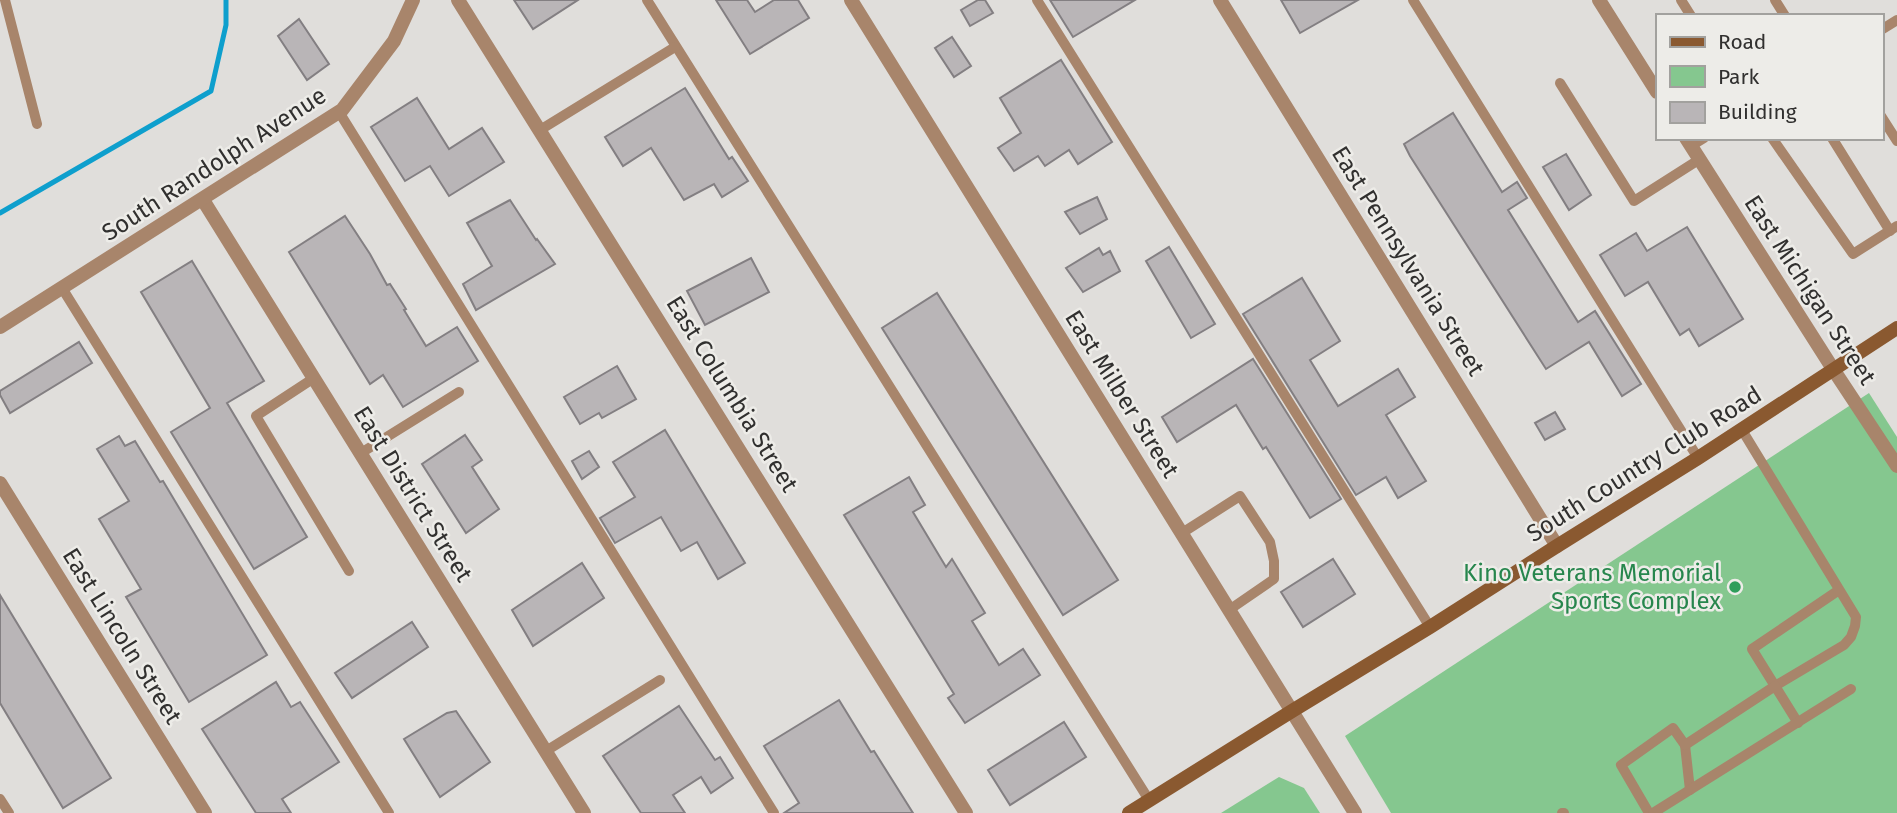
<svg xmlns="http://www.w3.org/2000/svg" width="1897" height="813" font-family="'Fira Sans',sans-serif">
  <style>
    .green { fill: #85c78f }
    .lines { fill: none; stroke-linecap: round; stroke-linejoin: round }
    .stream { stroke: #0e9fcd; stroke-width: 5 }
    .building { fill: #b9b5b7; stroke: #837f82; stroke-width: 2 }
    .lane { stroke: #a8856b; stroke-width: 10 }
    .street { stroke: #a8856b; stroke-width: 14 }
    .secondary { stroke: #8a5930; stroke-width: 14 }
    .leisure-dot { fill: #2e9e5b; stroke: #edece8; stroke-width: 2.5 }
    .labels { text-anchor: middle; stroke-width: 5; stroke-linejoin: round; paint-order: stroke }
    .street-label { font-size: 24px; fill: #31302f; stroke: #edece8 }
    .leisure-label { font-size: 24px; fill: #27864d; stroke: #edece8; text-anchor: end }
  </style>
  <rect width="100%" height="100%" fill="#e0dedb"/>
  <g class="green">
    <polygon points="1869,393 1897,437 1897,813 1391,813 1345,736"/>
    <polygon points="1279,777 1304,788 1320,813 1221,813"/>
  </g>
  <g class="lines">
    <polyline class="stream" points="0,213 211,91 226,25 226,0"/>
  </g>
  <g class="building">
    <polygon points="514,0 578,0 533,29"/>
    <polygon points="716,0 747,0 755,12 774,0 798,0 809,18 750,54"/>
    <polygon points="978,0 985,0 993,13 970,26 961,10"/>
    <polygon points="1050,0 1135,0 1073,37"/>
    <polygon points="1281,0 1358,0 1300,33"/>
    <polygon points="299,19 329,64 307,80 278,36"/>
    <polygon points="952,37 971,66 954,77 935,48"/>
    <polygon points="1061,60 1112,142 1078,164 1069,150 1045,166 1038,156 1014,171 998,148 1021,133 1000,98"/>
    <polygon points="685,88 729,159 732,157 748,181 722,197 714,184 684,200 651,148 623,166 605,137"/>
    <polygon points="417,98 449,149 482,128 504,162 449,196 430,166 405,181 371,127"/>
    <polygon points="1453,113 1502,192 1517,182 1527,198 1508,210 1578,322 1595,311 1641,384 1622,396 1589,342 1546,369 1410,156 1404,144"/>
    <polygon points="1566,154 1591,195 1569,210 1543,167"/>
    <polygon points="1097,197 1107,219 1080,234 1065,212"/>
    <polygon points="510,200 536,240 537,239 555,264 476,310 463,284 492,266 467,223"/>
    <polygon points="345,216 370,254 387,285 390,284 406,309 404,310 426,346 457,327 478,361 403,407 383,375 370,384 289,252"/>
    <polygon points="1687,227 1743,319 1699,346 1689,329 1680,335 1648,282 1625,296 1600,255 1636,233 1647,251"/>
    <polygon points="1169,247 1215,324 1191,338 1146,261"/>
    <polygon points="1099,248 1103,255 1110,251 1120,271 1083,292 1066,268"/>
    <polygon points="751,258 769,292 705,325 687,291"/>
    <polygon points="192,261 264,381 227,403 307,537 254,569 171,432 210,408 141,292"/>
    <polygon points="1302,278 1340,341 1310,360 1338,406 1398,369 1415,397 1386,415 1426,481 1398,498 1386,477 1356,495 1243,314"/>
    <polygon points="937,293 1118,580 1063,615 882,328"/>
    <polygon points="79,342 92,363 10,413 0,395 0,391"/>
    <polygon points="1253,359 1341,499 1310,518 1266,447 1263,449 1236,405 1177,442 1162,417"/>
    <polygon points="617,366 636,399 602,418 599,413 580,424 564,397"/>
    <polygon points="1555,412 1565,429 1545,440 1535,423"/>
    <polygon points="665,430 745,563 718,579 697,542 681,551 661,517 615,543 600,518 635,497 613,462"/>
    <polygon points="465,435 482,460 472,467 499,509 466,533 422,464"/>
    <polygon points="119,436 125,446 135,441 160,482 163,481 267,655 189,702 126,597 141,589 99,519 129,501 97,449"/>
    <polygon points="589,451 599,467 582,479 572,461"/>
    <polygon points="909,477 925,505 913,512 946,567 952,559 985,613 972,621 999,665 1023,649 1040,675 965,723 948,698 954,694 844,515"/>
    <polygon points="1333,559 1355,594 1303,627 1281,592"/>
    <polygon points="582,563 604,598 533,646 512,610"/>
    <polygon points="0,595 111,778 63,808 0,703"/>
    <polygon points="412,622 428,647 352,698 335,673"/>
    <polygon points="276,682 291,707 300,702 339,762 282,799 291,813 256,813 202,729"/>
    <polygon points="839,700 871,752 874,751 913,813 784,813 799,803 764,746"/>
    <polygon points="679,706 715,760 720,757 733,778 711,793 701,777 673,795 685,813 641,813 603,756"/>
    <polygon points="456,711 490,762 440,797 404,739 447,713"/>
    <polygon points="1064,722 1086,757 1010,805 988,770"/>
  </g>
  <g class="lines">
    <g class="lane">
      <polyline points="5,0 37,124"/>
      <polyline points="647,0 1149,800"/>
      <polyline points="1037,0 1430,627"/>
      <polyline points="1413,0 1698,458"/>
      <polyline points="1681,0 1691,16"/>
      <polyline points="1775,0 1785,16"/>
      <polyline points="1881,30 1897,20"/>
      <polyline points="1560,83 1634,201 1700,159"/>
      <polyline points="339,112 774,813"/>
      <polyline points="1881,116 1897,141"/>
      <polyline points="540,130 675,47"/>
      <polyline points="1772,138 1853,254 1897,226"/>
      <polyline points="1832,138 1890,231"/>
      <polyline points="1691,146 1704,138"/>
      <polyline points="62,288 389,813"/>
      <polyline points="314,378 256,416 349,571"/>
      <polyline points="1742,430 1856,617 1855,626 1851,637 1844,645 1775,686 1752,649 1839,590"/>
      <polyline points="361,453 459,392"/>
      <polyline points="1182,533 1240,496 1270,542 1274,561 1274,579 1229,610"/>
      <polyline points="1685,745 1690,790"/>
      <polyline points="546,751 660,680"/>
      <polyline points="0,799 9,813"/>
      <polyline points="1562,813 1564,813"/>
      <polyline points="1649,813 1621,765 1673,728 1685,745 1775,686 1798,723"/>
      <polyline points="1653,813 1851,689"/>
    </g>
    <g class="street">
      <polyline points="458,0 966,813"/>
      <polyline points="851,0 1355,813"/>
      <polyline points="1220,0 1557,546"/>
      <polyline points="1599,0 1657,92"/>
      <polyline points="1686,138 1833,369 1897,466"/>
      <polyline points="203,200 584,813"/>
      <polyline points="0,327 342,110 394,41 413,0"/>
      <polyline points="0,483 205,813"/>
    </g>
    <polyline class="secondary" points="1129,813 1292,711 1430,627 1557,546 1698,458 1897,328"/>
  </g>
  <circle class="leisure-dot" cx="1735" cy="587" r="7"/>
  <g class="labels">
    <g class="street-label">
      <text transform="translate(214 164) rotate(-33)" y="8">South Randolph Avenue</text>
      <text transform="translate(1408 261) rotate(58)" y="8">East Pennsylvania Street</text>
      <text transform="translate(1810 290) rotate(57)" y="8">East Michigan Street</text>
      <text transform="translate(732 394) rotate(58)" y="8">East Columbia Street</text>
      <text transform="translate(1122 394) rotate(58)" y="8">East Milber Street</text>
      <text transform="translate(1644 464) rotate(-32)" y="8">South Country Club Road</text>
      <text transform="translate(413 494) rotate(58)" y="8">East District Street</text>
      <text transform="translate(122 636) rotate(58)" y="8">East Lincoln Street</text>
    </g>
    <g class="leisure-label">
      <text x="1721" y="581">Kino Veterans Memorial<tspan x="1721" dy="28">Sports Complex</tspan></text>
    </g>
  </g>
  <rect x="1656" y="14" width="228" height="126" fill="#edece8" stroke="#a2a19e" stroke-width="2"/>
  <rect x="1670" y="37" width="35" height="10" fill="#8a5930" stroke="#a2a19e" stroke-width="2"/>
  <text x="1718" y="49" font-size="21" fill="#31302f">Road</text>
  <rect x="1670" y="66" width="35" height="21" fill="#85c78f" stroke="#a2a19e" stroke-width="2"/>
  <text x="1718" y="84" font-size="21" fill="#31302f">Park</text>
  <rect x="1670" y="102" width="35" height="21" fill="#b9b5b7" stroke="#a2a19e" stroke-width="2"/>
  <text x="1718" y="119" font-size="21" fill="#31302f">Building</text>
</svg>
